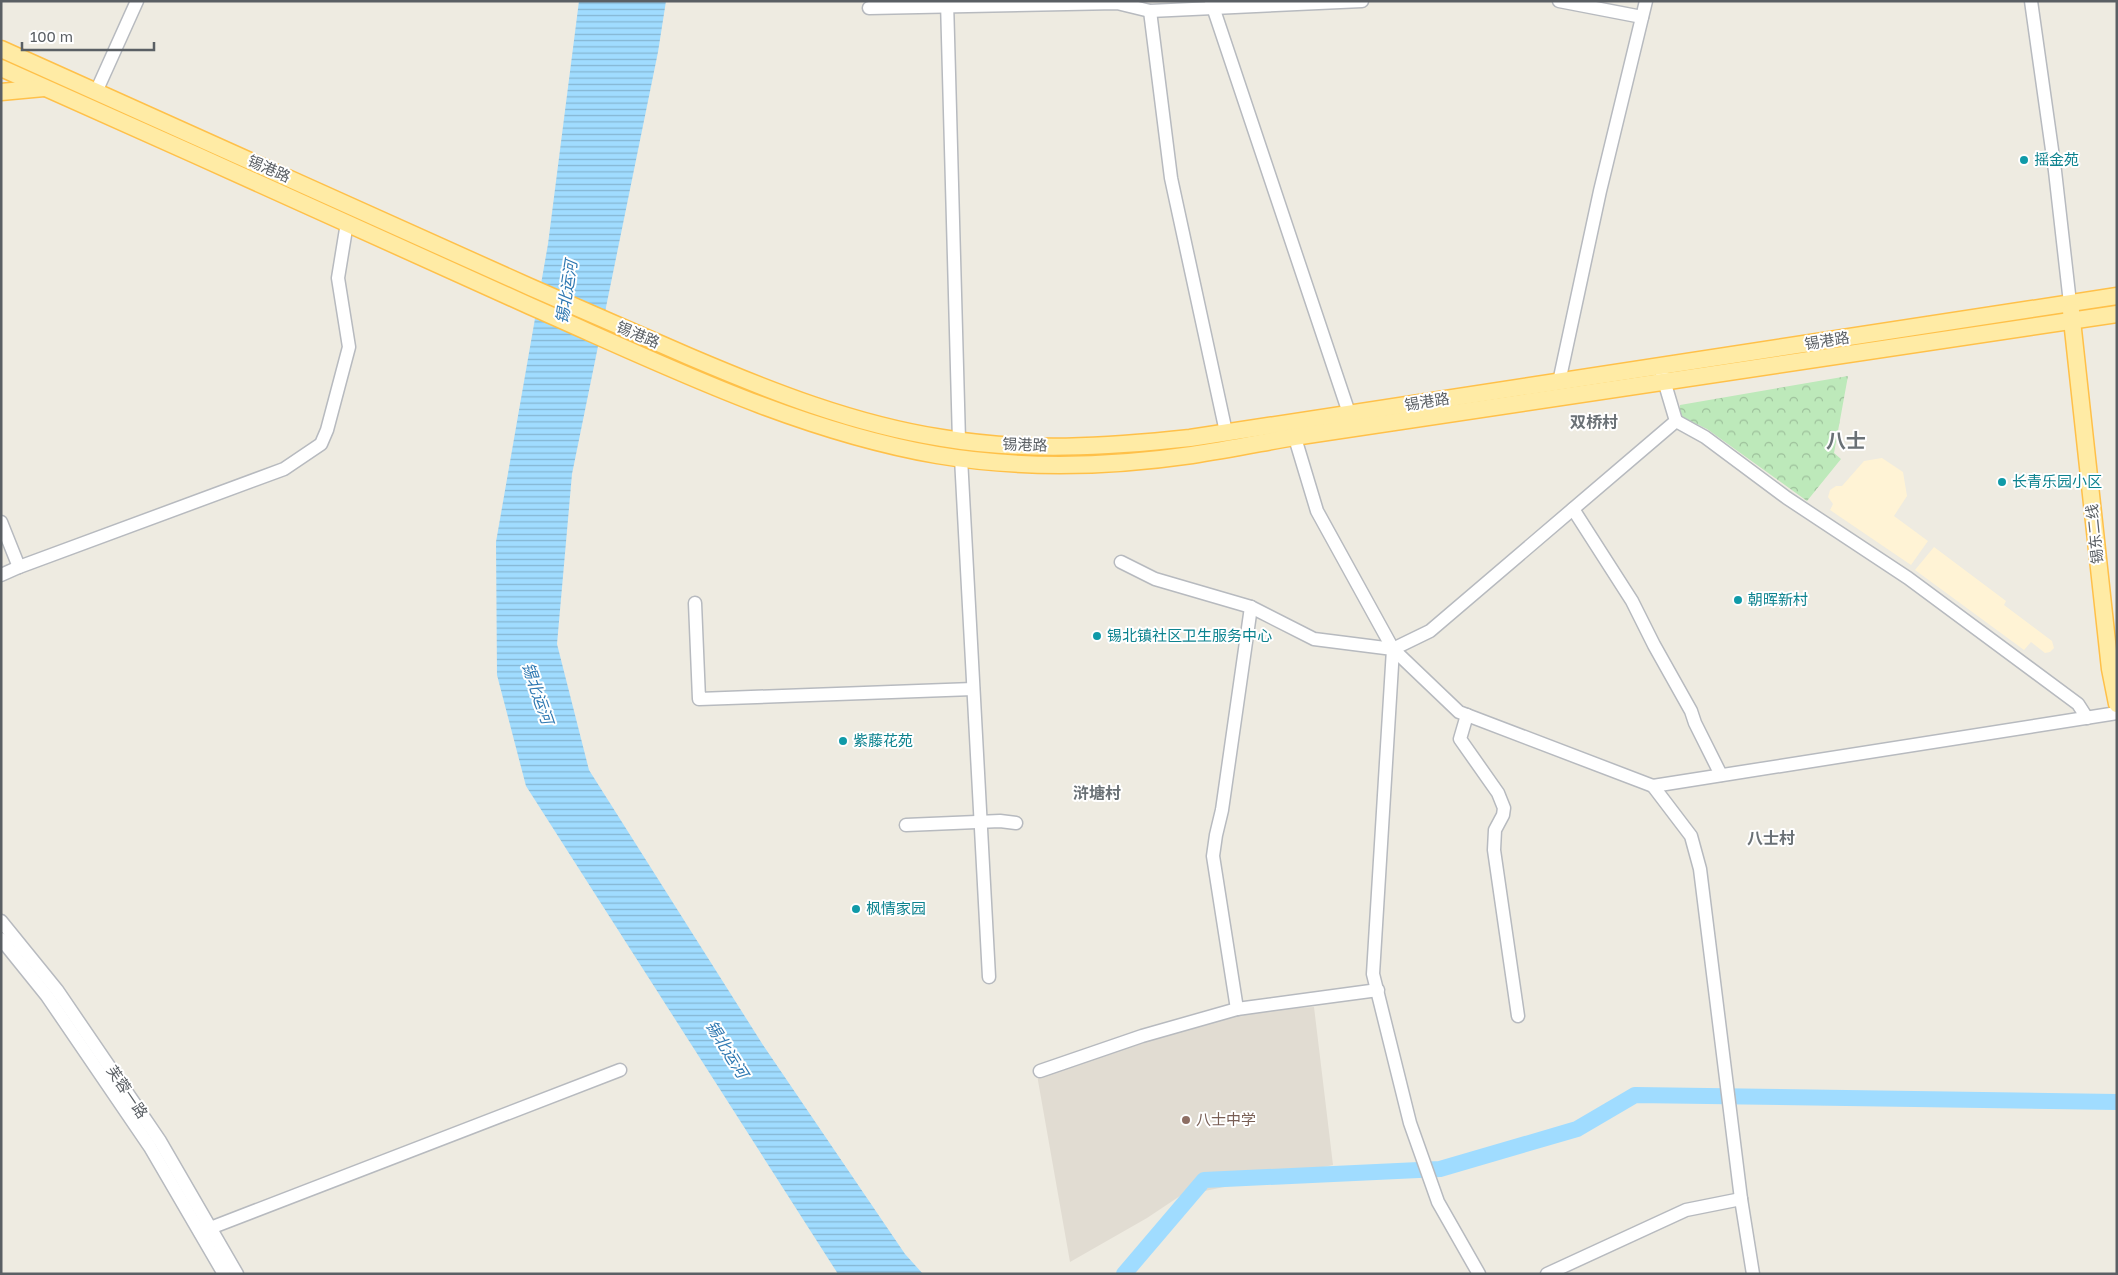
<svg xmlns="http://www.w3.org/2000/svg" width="2118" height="1275" font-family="'Golos Text','Noto Sans SC',sans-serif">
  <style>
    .commercial { fill: #fff3d5 }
    .education { fill: #e1dcd2 }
    .park { fill: url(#park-crowns) }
    .water { fill: url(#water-rules) }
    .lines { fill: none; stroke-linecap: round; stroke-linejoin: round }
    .river { stroke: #a0dcff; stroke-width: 16 }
    .minor-casing { stroke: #b7babf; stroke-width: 15 }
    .major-casing { stroke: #ffc049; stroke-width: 19 }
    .minor { stroke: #fff; stroke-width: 12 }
    .major { stroke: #ffeba5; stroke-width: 16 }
    .culture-dot { fill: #0f9aa8; stroke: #fff; stroke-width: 2 }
    .education-dot { fill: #8d6e63; stroke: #fff; stroke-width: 2 }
    .labels { text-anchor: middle; stroke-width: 4; stroke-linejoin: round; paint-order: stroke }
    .culture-label { font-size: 15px; fill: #0d838f; stroke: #fff; text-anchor: start }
    .street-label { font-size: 15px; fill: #5a5f64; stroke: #fff }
    .education-label { font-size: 15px; fill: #785e54; stroke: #fff; text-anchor: start }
    .water-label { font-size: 16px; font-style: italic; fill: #3079b2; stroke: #fff }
    .neighbourhood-label { font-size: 16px; font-weight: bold; fill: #6a7176; stroke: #fff }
    .district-label { font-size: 20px; font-weight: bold; fill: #6a7176; stroke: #fff }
  </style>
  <defs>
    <pattern id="park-crowns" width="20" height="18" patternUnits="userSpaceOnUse" patternTransform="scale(1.25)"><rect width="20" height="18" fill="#bde9ba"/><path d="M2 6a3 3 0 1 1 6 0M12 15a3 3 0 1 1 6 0" fill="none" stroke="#9dc09b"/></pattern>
    <pattern id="water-rules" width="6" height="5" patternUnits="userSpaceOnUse" patternTransform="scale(1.25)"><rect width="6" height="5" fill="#a0dcff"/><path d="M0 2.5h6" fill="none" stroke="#85b6d2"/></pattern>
  </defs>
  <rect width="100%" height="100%" fill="#eeebe1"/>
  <g class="commercial">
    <polygon points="1882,458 1903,472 1907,496 1894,516 1928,541 1911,565 1830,510 1833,504 1828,497 1830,490 1836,486 1842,486 1864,461"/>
    <polygon points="1934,547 2006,601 2004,605 2052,641 2054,648 2050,652 2045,653 2031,642 2024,650 1915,570"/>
  </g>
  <polygon class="education" points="1314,1007 1333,1165 1180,1196 1147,1218 1070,1262 1037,1075 1110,1049 1251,1011"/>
  <polygon class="park" points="1848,376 1834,453 1841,459 1807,501 1707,429 1680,416 1680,405"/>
  <polygon class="water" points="579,1 666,1 658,52 572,474 557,644 589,770 763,1045 905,1254 923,1274 838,1274 526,786 497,675 496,542 548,244"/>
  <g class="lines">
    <polyline class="river" points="1124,1274 1204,1180 1440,1169 1577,1129 1635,1095 2117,1102"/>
    <g class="minor-casing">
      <g id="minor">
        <polyline points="947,1 959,441"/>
        <polyline points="1211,1 1349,413"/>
        <polyline points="1559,1 1642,17"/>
        <polyline points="2031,1 2055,171 2070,303"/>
        <polyline points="869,8 1117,3 1150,11 1362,1"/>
        <polyline points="1150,11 1171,178 1226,432"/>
        <polyline points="96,92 137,1"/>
        <polyline points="1559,382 1600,191 1646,1"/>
        <polyline points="1676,421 1705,437 1787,498 1908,578 2078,704 2087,718"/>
        <polyline points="1292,428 1317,511 1393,649 1459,712 1653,786 2117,713"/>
        <polyline points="961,458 989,977"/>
        <polyline points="1573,509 1632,601 1654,645 1691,711 1695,723 1721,775"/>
        <polyline points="1,522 19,567"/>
        <polyline points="1121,562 1155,579 1251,607 1314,639 1393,649 1430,631 1676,421 1662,374"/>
        <polyline points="1,575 19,567 284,469 321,444 327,430 349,347 338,278 347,223"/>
        <polyline points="695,603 699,699 973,689"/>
        <polyline points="1393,649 1373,974 1410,1123 1438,1202 1479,1274"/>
        <polyline points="1467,715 1460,739 1498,793 1504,808 1503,815 1495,830 1494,850 1518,1016"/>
        <polyline points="1653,786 1691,836 1700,869 1741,1199 1753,1274"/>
        <polyline points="906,825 1000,821 1016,823"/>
        <polyline points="1,921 57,990 160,1141 237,1274"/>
        <polyline points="1,939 47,996 150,1147 224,1274"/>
        <polyline points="1237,1009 1213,856 1216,835 1222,810 1251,607"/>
        <polyline points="1040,1071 1142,1036 1237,1009 1378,990"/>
        <polyline points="200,1232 620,1070"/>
        <polyline points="1547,1274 1686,1210 1741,1199"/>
      </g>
    </g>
    <g class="major-casing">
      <g id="major">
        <path d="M 1,49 C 178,129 354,208 530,287 C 583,310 635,333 688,356 C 770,391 853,424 942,438 C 1024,452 1108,447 1190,438 L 2117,296"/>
        <path d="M 1,68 C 178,146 353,227 530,306 C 662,364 794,430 937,455 C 1020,469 1109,467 1192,455 C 1226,450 1260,443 1294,437 L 2117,314"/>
        <polyline points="1,92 44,88"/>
        <polyline points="2071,311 2110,669 2117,704"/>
      </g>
    </g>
    <use href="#minor" class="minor"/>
    <use href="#major" class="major"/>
  </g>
  <g class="culture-dot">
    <circle cx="2024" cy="160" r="5"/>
    <circle cx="2002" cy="482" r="5"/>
    <circle cx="1738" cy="600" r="5"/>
    <circle cx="1097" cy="636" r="5"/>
    <circle cx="843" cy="741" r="5"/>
    <circle cx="856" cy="909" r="5"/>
  </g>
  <circle class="education-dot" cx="1186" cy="1120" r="5"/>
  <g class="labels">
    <g class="culture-label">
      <text x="2034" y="165">摇金苑</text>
      <text x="2012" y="487">长青乐园小区</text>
      <text x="1748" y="605">朝晖新村</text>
      <text x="1107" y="641">锡北镇社区卫生服务中心</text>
      <text x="853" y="746">紫藤花苑</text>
      <text x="866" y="914">枫情家园</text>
    </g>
    <g class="street-label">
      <text transform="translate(269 169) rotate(24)" y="5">锡港路</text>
      <text transform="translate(638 335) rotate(23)" y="5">锡港路</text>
      <text transform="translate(1827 341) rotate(-9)" y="5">锡港路</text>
      <text transform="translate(1427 402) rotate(-9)" y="5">锡港路</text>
      <text transform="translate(1025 445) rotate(2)" y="5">锡港路</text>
      <text transform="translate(2095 534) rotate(-96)" y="5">锡东二线</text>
      <text transform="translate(127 1092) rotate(56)" y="5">芙蓉一路</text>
    </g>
    <g class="education-label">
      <text x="1196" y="1125">八士中学</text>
    </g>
    <g class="water-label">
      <text transform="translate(566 292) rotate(-81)" y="6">锡北运河</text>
      <text transform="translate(538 693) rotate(71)" y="6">锡北运河</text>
      <text transform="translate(727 1049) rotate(58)" y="6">锡北运河</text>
    </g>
    <g class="neighbourhood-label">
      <text x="1594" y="428">双桥村</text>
      <text x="1097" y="799">浒塘村</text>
      <text x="1771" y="844">八士村</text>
    </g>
    <g class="district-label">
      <text x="1846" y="448">八士</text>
    </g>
  </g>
  <rect width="2118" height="1275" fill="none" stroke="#5a5f64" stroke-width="5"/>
  <path d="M22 42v8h132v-8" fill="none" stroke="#5a5f64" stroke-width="2.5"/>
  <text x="30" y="42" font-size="15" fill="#5a5f64" stroke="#ffffff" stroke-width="4" paint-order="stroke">100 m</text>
</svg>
